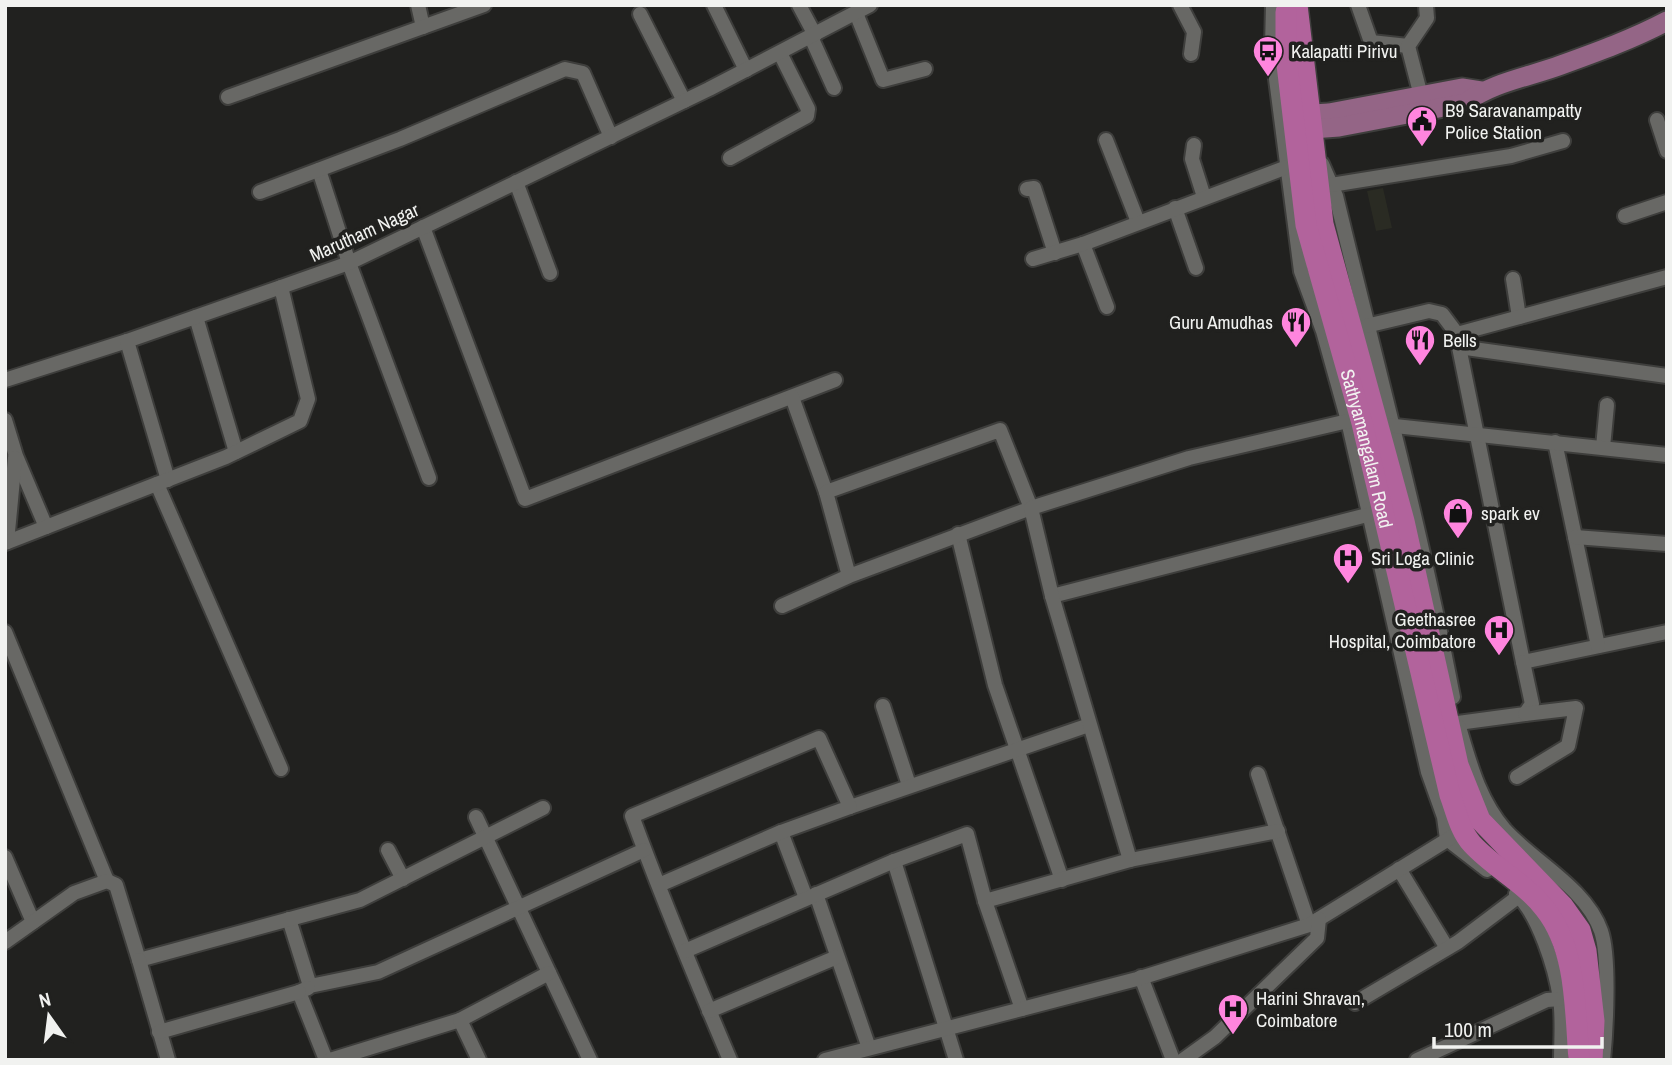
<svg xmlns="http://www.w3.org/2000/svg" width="1672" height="1065" font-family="'Archivo Narrow',sans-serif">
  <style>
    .built { fill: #2a2b23 }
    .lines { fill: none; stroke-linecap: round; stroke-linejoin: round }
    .minor-casing { stroke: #3e3e3c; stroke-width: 18 }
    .major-casing { stroke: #3e3e3c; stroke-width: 23 }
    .highway-casing { stroke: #3e3e3c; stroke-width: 24 }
    .minor { stroke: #686865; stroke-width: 14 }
    .major { stroke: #946586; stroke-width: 19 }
    .highway { stroke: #b2639c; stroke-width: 21 }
    .labels { text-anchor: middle; stroke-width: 7; stroke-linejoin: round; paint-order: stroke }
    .poi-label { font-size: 19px; fill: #f1f2f0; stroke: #21211f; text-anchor: start }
    .street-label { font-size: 19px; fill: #f1f2f0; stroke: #21211f }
  </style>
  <rect width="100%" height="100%" fill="#21211f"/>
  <polygon class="built" points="1383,188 1392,228 1376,231 1367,191"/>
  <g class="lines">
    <g class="minor-casing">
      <g id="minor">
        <polyline points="418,5 423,27"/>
        <polyline points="714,5 746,70"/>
        <polyline points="799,5 815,35"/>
        <polyline points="1180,5 1194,32 1191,54"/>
        <polyline points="1273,5 1272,48 1301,271 1323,331 1348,421 1428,772 1444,817 1447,839 1487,870"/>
        <polyline points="1358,5 1371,42 1408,46"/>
        <polyline points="856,13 883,80 925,69"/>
        <polyline points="640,14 684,101"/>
        <polyline points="811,37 834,88"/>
        <polyline points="1421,96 1408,46 1427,18 1426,5"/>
        <polyline points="228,97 484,5"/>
        <polyline points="1657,120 1667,151"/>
        <polyline points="1106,140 1138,222"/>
        <polyline points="1194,145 1192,159 1204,197"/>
        <polyline points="730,158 807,116 808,109 780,53"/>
        <path d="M 1322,164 L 1336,196 C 1376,363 1421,528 1453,697"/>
        <polyline points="319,170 349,263 429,478"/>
        <polyline points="516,182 550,273"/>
        <polyline points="1331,185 1511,156 1563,141"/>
        <polyline points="1027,189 1034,188 1055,253"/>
        <polyline points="260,192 400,139 565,69 583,73 611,137"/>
        <polyline points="1175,208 1196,268"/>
        <polyline points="1625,216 1667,202"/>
        <polyline points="423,227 525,499 835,380"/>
        <polyline points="1083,244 1107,307"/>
        <polyline points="1033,259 1083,244 1287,167"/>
        <polyline points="1513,279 1519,317"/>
        <polyline points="196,317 236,452"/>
        <polyline points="1366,326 1429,311 1442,314 1457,334 1459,347 1667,376"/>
        <polyline points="1457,334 1667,277"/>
        <polyline points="1459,347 1523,662 1667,632"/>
        <polyline points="5,380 127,341"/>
        <polyline points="792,397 826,492"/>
        <polyline points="5,420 16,456 46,527"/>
        <polyline points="1555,442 1598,646"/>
        <polyline points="1603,447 1607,405"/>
        <polyline points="168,480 127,341 281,287"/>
        <polyline points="157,484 281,769"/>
        <polyline points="958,534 995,685 1062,880"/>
        <polyline points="1575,537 1667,544"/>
        <polyline points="7,542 15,458"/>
        <polyline points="5,543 226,457 300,421 308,399 281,287 349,263 709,89 870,5"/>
        <polyline points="1052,596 1371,514"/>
        <polyline points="782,606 849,576 1031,508 1000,430 826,492 849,576"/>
        <polyline points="5,632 107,881"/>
        <polyline points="883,706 909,785"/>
        <polyline points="1458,723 1525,714 1532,704 1523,662"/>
        <path d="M 1459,727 C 1470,764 1479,800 1505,830 C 1534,862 1586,888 1601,931 C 1610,957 1606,1031 1603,1060"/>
        <polyline points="1258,774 1309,925"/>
        <polyline points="1517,777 1568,746 1576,708 1525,714"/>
        <polyline points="850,807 1089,725"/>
        <polyline points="476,817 590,1060"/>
        <polyline points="781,832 806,898"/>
        <polyline points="388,850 403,879"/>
        <polyline points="5,857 33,922"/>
        <polyline points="1130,860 1278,831"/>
        <polyline points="894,861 956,1060"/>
        <polyline points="1399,869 1447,948"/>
        <path d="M 659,885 L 781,832 L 850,807 L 819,738 L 632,816 C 662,898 696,980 730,1060"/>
        <polyline points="816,894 869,1048"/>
        <path d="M 1516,894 C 1538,912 1556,970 1560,999 C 1563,1018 1561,1040 1561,1060"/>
        <polyline points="985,901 1130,860 1052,596 1031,508 1189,458 1348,421 1667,455"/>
        <polyline points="289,919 310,986 378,972 644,850"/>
        <polyline points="5,942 74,893 107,881 116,885 139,960 360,900 543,808"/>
        <polyline points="685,951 894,861 967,834 985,901 1022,1009"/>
        <polyline points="139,960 168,1060"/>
        <polyline points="1141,977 1173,1060"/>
        <polyline points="308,988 299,992 326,1060"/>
        <polyline points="1355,1003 1458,942 1519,896"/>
        <polyline points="709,1011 837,957"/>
        <polyline points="159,1032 299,992"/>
        <polyline points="330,1060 460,1020"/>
        <polyline points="479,1060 460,1020 549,973"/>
        <polyline points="825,1060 1137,979 1309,925 1455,835"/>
        <polyline points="1183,1060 1215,1037 1317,938 1319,919"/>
        <polyline points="1417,1060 1547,1000 1560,999"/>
      </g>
    </g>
    <g class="major-casing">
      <g id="major">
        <polyline points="1296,115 1329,113 1462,88 1481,91"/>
        <path d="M 1298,130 L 1339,127 L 1465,103 C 1493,82 1529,77 1561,65 C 1597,52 1633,39 1667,21"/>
      </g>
    </g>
    <g class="highway-casing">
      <g id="highway">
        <polyline points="1297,5 1323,224 1404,521 1458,765 1480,820 1563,906 1580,930 1586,951 1594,1021 1592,1060"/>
        <path id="s1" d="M 1286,12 L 1286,56 L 1306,225 L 1362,423 L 1450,795 C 1456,811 1460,831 1472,844 C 1494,868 1525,883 1545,909 C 1577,949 1575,1011 1579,1060"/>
      </g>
    </g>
    <use href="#minor" class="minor"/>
    <use href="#major" class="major"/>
    <use href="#highway" class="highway"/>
  </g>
  <defs>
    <g id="bus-pin" transform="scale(1.575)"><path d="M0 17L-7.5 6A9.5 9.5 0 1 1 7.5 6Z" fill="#ff85de" stroke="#21211f"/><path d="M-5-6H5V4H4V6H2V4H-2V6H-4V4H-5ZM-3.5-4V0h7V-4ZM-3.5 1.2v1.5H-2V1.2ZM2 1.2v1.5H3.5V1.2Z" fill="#111"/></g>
    <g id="civic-pin" transform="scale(1.575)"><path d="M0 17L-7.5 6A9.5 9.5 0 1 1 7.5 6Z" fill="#ff85de" stroke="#21211f"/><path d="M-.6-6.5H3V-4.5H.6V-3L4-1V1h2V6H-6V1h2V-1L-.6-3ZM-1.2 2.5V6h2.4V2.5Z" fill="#111"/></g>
    <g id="restaurant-pin" transform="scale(1.575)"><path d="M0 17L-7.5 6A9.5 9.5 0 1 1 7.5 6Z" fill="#ff85de" stroke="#21211f"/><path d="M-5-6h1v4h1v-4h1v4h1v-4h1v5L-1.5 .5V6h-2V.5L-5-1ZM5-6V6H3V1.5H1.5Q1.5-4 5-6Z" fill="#111"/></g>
    <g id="shop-pin" transform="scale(1.575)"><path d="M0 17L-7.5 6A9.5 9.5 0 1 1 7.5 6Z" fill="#ff85de" stroke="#21211f"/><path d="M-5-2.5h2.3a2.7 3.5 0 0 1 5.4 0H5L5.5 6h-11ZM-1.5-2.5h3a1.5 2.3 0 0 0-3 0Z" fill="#111"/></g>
    <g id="hospital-pin" transform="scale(1.575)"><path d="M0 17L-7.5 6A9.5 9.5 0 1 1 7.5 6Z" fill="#ff85de" stroke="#21211f"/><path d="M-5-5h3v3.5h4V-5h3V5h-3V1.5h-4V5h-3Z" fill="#111"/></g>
  </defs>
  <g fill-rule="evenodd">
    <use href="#bus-pin" x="1268" y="51"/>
    <use href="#civic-pin" x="1422" y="121"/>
    <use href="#restaurant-pin" x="1296" y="322"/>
    <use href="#restaurant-pin" x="1420" y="340"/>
    <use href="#shop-pin" x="1458" y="513"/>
    <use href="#hospital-pin" x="1348" y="558"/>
    <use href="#hospital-pin" x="1499" y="630"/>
    <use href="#hospital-pin" x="1233" y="1009"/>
  </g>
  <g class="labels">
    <g class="poi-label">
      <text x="1291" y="58">Kalapatti Pirivu</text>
      <text x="1445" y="117">B9 Saravanampatty<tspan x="1445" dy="22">Police Station</tspan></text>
      <text x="1273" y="329" text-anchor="end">Guru Amudhas</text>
      <text x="1443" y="347">Bells</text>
      <text x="1481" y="520">spark ev</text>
      <text x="1371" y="565">Sri Loga Clinic</text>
      <text x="1476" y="626" text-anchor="end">Geethasree<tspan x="1476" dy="22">Hospital, Coimbatore</tspan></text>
      <text x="1256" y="1005">Harini Shravan,<tspan x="1256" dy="22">Coimbatore</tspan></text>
    </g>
    <g class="street-label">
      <text transform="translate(364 232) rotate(-24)" y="7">Marutham Nagar</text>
      <text dy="7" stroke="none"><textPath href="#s1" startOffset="446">Sathyamangalam Road</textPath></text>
    </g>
  </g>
  <rect width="1672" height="1065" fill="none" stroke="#f1f2f0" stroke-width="14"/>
  <g transform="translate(49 1016) rotate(346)" stroke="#21211f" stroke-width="5" paint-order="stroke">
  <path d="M0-5L12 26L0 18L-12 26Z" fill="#f1f2f0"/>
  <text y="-10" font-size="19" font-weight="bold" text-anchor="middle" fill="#f1f2f0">N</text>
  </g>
  <path d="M1434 1037v10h168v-10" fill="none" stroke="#f1f2f0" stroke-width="3.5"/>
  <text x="1444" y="1037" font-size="21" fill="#f1f2f0" stroke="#21211f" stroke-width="5" paint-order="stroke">100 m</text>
</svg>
